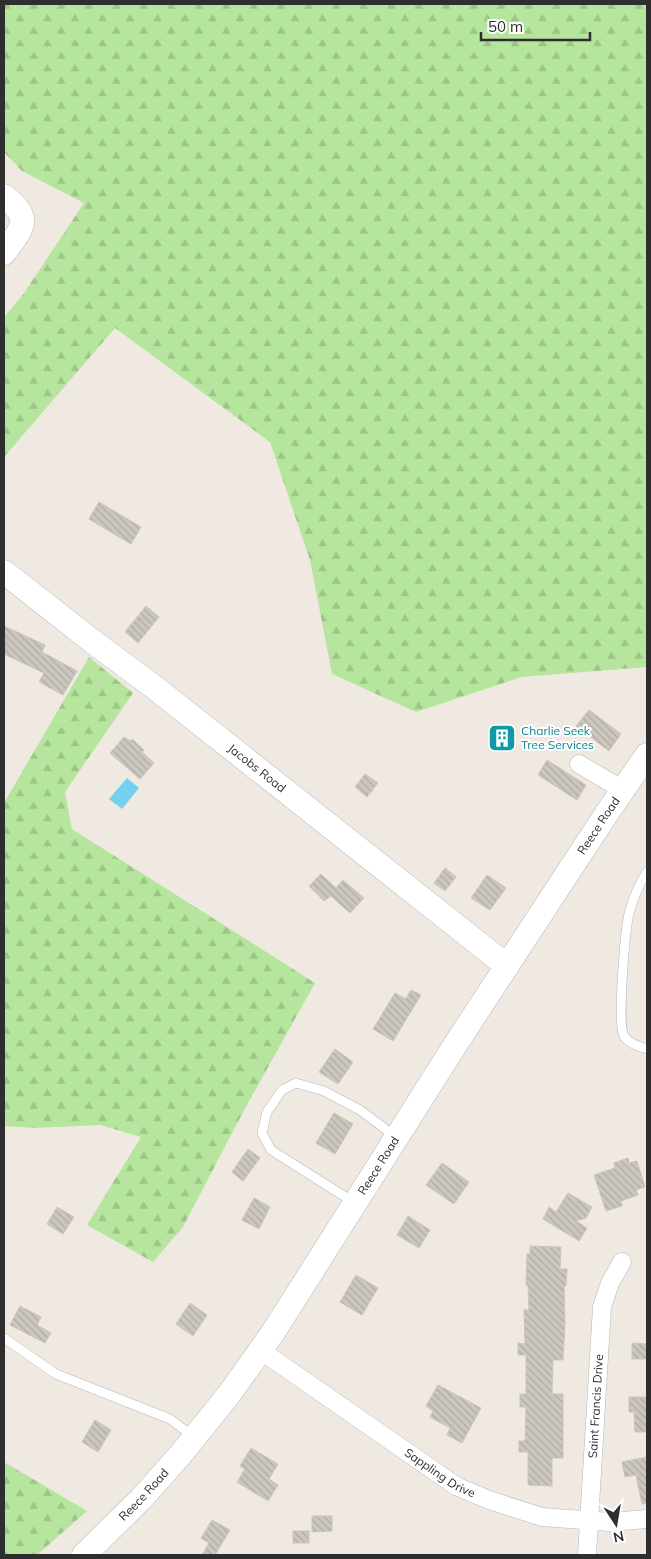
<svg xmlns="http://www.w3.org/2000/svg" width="651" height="1559" font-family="Mulish,sans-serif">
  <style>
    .forest { fill: url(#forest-firs) }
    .water { fill: #75cff0 }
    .building { fill: url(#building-back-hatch); stroke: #cbc5ba }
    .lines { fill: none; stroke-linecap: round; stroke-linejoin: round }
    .lane-casing { stroke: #b4b7c1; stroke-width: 10 }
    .street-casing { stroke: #b4b7c1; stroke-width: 19 }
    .secondary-casing { stroke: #b4b7c1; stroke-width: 25 }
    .lane { stroke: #fff; stroke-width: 9 }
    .street { stroke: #fff; stroke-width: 18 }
    .secondary { stroke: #fff; stroke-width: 24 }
    .labels { text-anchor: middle; stroke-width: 4; stroke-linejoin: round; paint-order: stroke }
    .culture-label { font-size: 12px; fill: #0d838f; stroke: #fff; text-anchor: start }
    .street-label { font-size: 12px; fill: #2e2e2e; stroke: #fff }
  </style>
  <defs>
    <pattern id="forest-firs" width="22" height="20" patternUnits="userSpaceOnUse" patternTransform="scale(1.25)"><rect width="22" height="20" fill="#b6e59e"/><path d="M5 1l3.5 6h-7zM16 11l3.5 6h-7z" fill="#9dc588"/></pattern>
    <pattern id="building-back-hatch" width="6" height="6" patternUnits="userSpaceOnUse" patternTransform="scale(1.25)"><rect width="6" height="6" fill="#cbc7bf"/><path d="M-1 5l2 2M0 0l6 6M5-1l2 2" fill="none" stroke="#afaba4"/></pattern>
  </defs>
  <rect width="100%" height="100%" fill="#efe9e1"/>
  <g class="forest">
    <polygon points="4,4 647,4 647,667 522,677 416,712 332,674 310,560 270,442 115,328 4,457 4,317 22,296 84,203 22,171 4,152"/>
    <polygon points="89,657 133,693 65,792 72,829 315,983 243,1112 183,1227 153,1262 87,1225 141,1137 100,1125 34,1128 4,1126 4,803"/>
    <polygon points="4,1462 87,1511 37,1555 4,1555"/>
  </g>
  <polygon class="water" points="127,778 139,788 122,809 109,799"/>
  <g class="building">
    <polygon points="99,502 141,527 131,544 89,519"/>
    <polygon points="146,606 159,617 138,643 125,632"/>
    <polygon points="4,626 45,645 42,652 77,671 63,695 39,682 44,673 4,654"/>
    <polygon points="589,710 621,734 609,751 576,726"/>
    <polygon points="501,725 514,734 503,751 490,742"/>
    <polygon points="124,737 130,741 132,739 144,750 142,752 154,763 140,779 110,753"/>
    <polygon points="547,760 586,785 577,800 538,775"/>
    <polygon points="365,774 378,783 367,797 355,787"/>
    <polygon points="445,868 456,877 445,891 434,883"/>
    <polygon points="321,874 336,888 343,880 364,898 350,913 331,896 324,901 309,886"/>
    <polygon points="487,875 506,888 490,910 471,898"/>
    <polygon points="411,990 421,995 393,1041 373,1029 395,993 406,999"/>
    <polygon points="335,1049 353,1062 338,1084 319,1072"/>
    <polygon points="334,1113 353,1124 335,1154 316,1143"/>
    <polygon points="248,1149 260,1158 243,1181 232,1172"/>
    <polygon points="628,1158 629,1163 637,1161 645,1187 636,1190 638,1195 621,1201 622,1206 606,1211 594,1175 615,1168 614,1163"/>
    <polygon points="442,1163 469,1182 454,1204 426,1185"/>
    <polygon points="568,1193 592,1207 586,1218 576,1221 587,1228 579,1241 543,1219 549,1207 556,1212"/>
    <polygon points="254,1198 270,1207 259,1229 242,1220"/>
    <polygon points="57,1207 74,1217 63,1234 47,1224"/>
    <polygon points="408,1216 430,1230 419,1248 397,1235"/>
    <polygon points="530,1246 561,1247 560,1269 567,1269 566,1286 564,1286 565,1325 563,1360 553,1360 552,1394 563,1394 563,1458 552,1458 552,1486 528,1485 528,1452 519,1452 519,1441 525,1441 526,1407 520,1407 520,1394 526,1394 526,1355 518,1355 518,1343 525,1344 524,1310 529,1310 528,1285 526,1285 527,1254 530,1254"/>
    <polygon points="356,1275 378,1288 362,1315 340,1302"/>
    <polygon points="190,1303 207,1315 193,1336 176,1324"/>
    <polygon points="20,1306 41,1317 37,1325 51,1333 45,1343 10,1325"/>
    <polygon points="632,1343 647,1344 647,1359 632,1359"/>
    <polygon points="438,1385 481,1408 462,1443 447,1435 450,1428 430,1417 433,1411 426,1406"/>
    <polygon points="629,1397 647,1397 647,1432 635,1432 634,1412 629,1412"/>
    <polygon points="95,1420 111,1430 98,1452 82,1442"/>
    <polygon points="251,1448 278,1464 269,1479 278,1485 268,1501 237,1482 245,1469 240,1466"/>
    <polygon points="647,1457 647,1503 642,1504 636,1475 625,1477 622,1462"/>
    <polygon points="312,1516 332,1516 332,1531 312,1532"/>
    <polygon points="212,1520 230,1530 215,1555 202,1555 209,1543 201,1538"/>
    <rect x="293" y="1531" width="16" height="12"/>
  </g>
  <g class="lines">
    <g class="lane-casing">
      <g id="lane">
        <path d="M 647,872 C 639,884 634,896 630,910 C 625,926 617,1025 624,1036 C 628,1043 640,1047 647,1049"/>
        <polyline points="355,1203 271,1150 262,1133 267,1112 282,1090 296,1083 324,1091 360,1110 396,1137"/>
        <polyline points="4,1338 56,1374 170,1419 194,1437"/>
      </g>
    </g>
    <g class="street-casing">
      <g id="street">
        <polyline points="579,764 623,790"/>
        <path id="s1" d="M 260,1350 L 456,1486 L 489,1500 L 542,1517 L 610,1522 L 647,1519"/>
        <path id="s2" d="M 587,1555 L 602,1307 L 610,1283 L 622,1262"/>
      </g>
    </g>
    <g class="secondary-casing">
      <g id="secondary">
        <path d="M 4,196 C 33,219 23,227 4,253"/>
        <path id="s3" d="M 4,572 L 92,641 L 154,687 L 507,966"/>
        <path id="s4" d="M 84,1555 L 141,1499 L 181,1454 L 230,1393 L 274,1331 L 457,1042 L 607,813 L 647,755"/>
      </g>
    </g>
    <use href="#lane" class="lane"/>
    <use href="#street" class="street"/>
    <use href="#secondary" class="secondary"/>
  </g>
  <defs>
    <g id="building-square" transform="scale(1.4375)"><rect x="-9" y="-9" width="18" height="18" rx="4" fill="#0f9aa8" stroke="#fff"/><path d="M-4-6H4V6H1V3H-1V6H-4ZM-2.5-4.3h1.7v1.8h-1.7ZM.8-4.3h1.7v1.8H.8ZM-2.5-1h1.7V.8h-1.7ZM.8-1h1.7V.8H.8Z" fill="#fff"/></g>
  </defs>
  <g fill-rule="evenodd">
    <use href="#building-square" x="502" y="738"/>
  </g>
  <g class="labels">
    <g class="culture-label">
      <text x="521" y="735">Charlie Seek<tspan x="521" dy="14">Tree Services</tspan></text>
    </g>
    <g class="street-label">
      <text dy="4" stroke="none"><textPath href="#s3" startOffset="320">Jacobs Road</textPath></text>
      <text dy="4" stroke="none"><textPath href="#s4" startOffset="895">Reece Road</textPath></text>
      <text dy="4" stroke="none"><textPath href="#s4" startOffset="490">Reece Road</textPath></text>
      <text dy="4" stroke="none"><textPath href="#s2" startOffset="149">Saint Francis Drive</textPath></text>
      <text dy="4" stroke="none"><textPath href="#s1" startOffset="218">Sappling Drive</textPath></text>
      <text dy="4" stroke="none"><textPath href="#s4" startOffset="85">Reece Road</textPath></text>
    </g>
  </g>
  <rect width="651" height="1559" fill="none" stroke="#2e2e2e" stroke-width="10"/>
  <g transform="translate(616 1524) rotate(168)" stroke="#ffffff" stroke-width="4" paint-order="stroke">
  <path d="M0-4L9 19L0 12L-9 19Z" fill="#2e2e2e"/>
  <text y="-8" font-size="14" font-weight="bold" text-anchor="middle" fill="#2e2e2e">N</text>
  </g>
  <path d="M481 32v8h109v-8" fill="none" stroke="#2e2e2e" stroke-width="2.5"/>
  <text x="488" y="32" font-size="15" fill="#2e2e2e" stroke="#ffffff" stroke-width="4" paint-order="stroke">50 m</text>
</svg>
